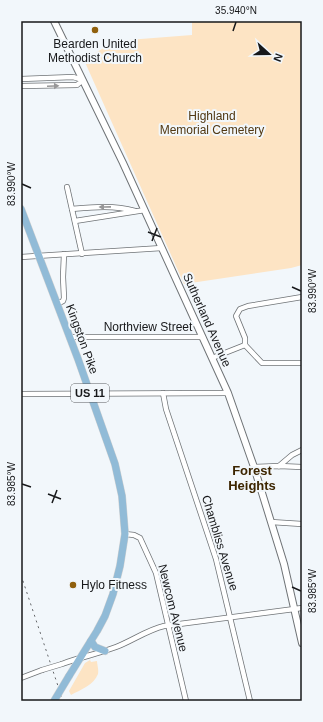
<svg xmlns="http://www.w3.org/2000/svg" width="323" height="722" font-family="Arial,sans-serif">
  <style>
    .green { fill: #fde4c4 }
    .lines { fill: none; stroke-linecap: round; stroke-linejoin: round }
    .street-casing { stroke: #6f7376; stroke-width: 6 }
    .secondary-casing { stroke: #6f7376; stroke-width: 8 }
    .primary-casing { stroke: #d1d1d1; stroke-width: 8 }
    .street { stroke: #fff; stroke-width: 4.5 }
    .secondary { stroke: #fff; stroke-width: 6 }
    .primary { stroke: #91bbd7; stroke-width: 7 }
    .rail { stroke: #646669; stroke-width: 1; stroke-dasharray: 2 4; stroke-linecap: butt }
    .street-bridge-casing { stroke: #6f7376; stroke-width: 6; stroke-linecap: butt }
    .primary-bridge-casing { stroke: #d1d1d1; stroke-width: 8; stroke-linecap: butt }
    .street-bridge { stroke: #fff; stroke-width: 4.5 }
    .primary-bridge { stroke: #91bbd7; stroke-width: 7 }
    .oneway { fill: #979798 }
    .ticks { fill: none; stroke: #17181a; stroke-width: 1.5 }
    .poi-dot { fill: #90600d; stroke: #f2f7fb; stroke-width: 1.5 }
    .labels { text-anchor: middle; stroke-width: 4; stroke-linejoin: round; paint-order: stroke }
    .shield { fill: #f2f7fb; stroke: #595b5e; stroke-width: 1 }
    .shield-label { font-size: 11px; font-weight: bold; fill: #17181a }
    .poi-label { font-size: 12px; fill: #17181a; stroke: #f2f7fb }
    .park-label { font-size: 12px; fill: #513812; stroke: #f2f7fb }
    .street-label { font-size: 12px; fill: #17181a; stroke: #f2f7fb }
    .neighbourhood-label { font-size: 13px; font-weight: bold; fill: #3c2500; stroke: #f2f7fb }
    .neatline { fill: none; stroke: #17181a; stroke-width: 1.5 }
    .ticks-label { font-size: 10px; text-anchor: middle; fill: #17181a }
  </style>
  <rect width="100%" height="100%" fill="#f2f7fb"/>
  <g class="green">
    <polygon points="192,21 302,21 302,265 291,268 184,284 84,60 115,41 192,35"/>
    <path d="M 90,660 L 91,662 L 97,661 C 97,664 99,670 98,674 C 94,685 80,690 71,695 L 69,691 L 85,663 Z"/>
  </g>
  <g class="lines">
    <g class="street-casing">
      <g id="street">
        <polyline points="21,79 73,77 83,80 77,85 21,86"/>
        <polyline points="67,187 82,254"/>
        <path d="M 72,209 C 94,207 113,205 135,211"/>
        <polyline points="75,221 145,210"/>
        <polyline points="21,257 162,248"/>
        <polyline points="57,304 63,301 64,298 63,277 64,254"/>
        <polyline points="69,337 203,337"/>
        <polyline points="245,345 245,338 236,316 240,309 248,306 302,297"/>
        <polyline points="245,345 262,363 302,363"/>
        <polyline points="212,358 245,345"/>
        <polyline points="163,393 166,409 216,559 250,701"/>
        <polyline points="21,394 228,393"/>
        <polyline points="279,466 292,455 302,450"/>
        <polyline points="254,467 279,466 302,467"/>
        <polyline points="271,522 302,524"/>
        <polyline points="125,534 134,535 140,538 156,573 186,701"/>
        <path d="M 62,664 C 80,657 98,654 116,647 C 132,641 147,630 164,626 L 302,608"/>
        <polyline points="21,678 42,670"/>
      </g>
    </g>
    <g class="secondary-casing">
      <polyline id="secondary" points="54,21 123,163 228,393 254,467 284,564 302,643"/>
    </g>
    <g class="primary-casing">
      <g id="primary">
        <polyline points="21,209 78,359 115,464 122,496 125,534 120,566 113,594 105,616 97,631 69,676"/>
        <polyline points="91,641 95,647 105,651"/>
      </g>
    </g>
    <use href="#street" class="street"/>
    <use href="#secondary" class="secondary"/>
    <use href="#primary" class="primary"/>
    <polyline class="rail" points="21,575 63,701"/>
    <g class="street-bridge-casing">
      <polyline id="street-bridge" points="42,670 62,664"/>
    </g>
    <g class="primary-bridge-casing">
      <polyline id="primary-bridge" points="54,701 69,676"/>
    </g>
    <use href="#street-bridge" class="street-bridge"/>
    <use href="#primary-bridge" class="primary-bridge"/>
  </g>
  <defs><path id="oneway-solid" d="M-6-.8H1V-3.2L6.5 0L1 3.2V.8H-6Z"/></defs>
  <g class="oneway">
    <use href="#oneway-solid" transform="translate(53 86) rotate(-2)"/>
    <use href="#oneway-solid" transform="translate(105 207) rotate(179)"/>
  </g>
  <path class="ticks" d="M 233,31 L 236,22M 22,184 L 31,188M 148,232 L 161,237M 152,241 L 157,228M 292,287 L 301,291M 22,484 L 31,487M 48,494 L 61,499M 52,503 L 57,490M 292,587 L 301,591"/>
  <g class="poi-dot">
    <circle cx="95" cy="30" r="4"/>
    <circle cx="73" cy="585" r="4"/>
  </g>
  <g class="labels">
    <rect class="shield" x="71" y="384" width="38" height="18" rx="3"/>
    <g class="shield-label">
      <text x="90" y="397">US 11</text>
    </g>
    <g class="poi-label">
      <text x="95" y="48">Bearden United<tspan x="95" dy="14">Methodist Church</tspan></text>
      <text x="81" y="589" text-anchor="start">Hylo Fitness</text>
    </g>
    <g class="park-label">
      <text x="212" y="120">Highland<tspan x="212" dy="14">Memorial Cemetery</tspan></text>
    </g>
    <g class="street-label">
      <text transform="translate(207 320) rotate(66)" y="4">Sutherland Avenue</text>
      <text x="148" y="331">Northview Street</text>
      <text transform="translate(82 339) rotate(70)" y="4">Kingston Pike</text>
      <text transform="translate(220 543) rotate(73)" y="4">Chambliss Avenue</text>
      <text transform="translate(173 608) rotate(76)" y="4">Newcom Avenue</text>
    </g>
    <g class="neighbourhood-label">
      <text x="252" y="475">Forest<tspan x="252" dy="15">Heights</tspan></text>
    </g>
  </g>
  <rect width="323" height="722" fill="none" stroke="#f2f7fb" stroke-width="44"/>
  <g transform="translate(269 54) rotate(111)" stroke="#f2f7fb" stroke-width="3" paint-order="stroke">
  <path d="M0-3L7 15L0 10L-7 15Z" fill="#17181a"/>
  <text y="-6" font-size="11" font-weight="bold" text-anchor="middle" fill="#17181a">N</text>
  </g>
  <rect x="22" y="22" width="279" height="678" class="neatline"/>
  <g class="ticks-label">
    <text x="236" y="14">35.940°N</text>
    <text transform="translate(11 184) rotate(-90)" y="4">83.990°W</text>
    <text transform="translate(312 291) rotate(-90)" y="4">83.990°W</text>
    <text transform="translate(11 484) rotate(-90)" y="4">83.985°W</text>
    <text transform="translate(312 591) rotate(-90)" y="4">83.985°W</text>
  </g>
</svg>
